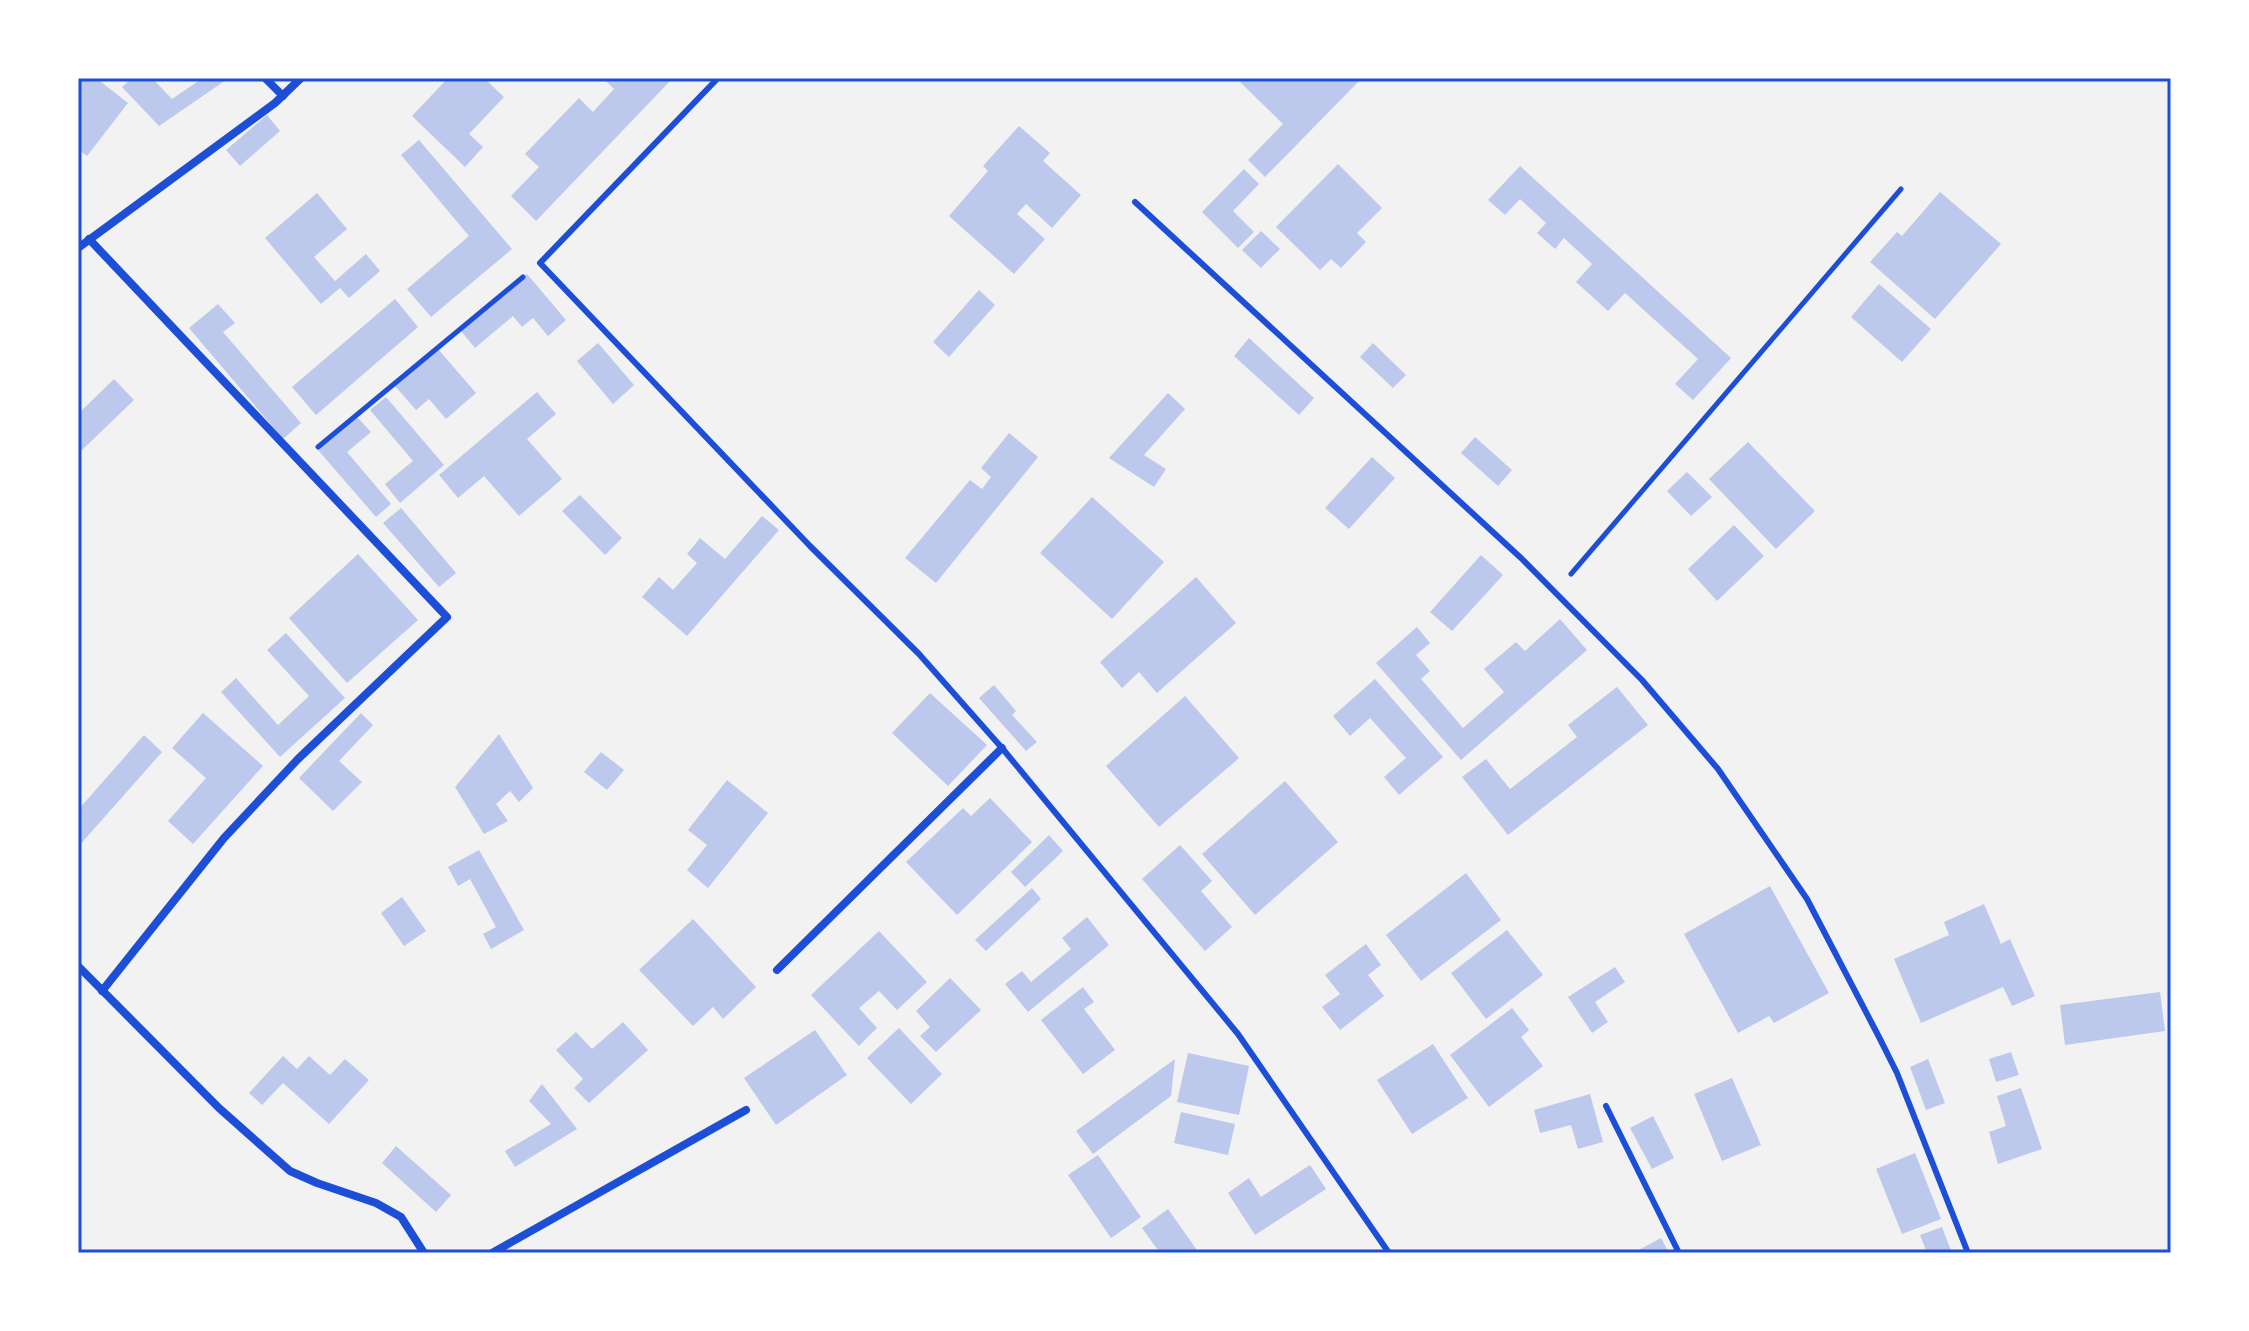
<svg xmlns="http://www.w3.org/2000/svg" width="2249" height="1331" font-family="Montserrat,sans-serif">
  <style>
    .building { fill: #bdc9ec }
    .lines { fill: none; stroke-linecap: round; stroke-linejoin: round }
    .path { stroke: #1d4ed8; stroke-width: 5 }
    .service { stroke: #1d4ed8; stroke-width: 6 }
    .minor { stroke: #1d4ed8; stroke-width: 8 }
    .neatline { fill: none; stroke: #1d4ed8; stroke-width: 3 }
  </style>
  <rect width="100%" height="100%" fill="#f2f2f2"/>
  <g class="building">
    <polygon points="78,78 96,78 128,103 87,156 78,149"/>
    <polygon points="132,78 152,78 172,99 203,78 229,78 159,126 122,87"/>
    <polygon points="448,78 484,78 504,97 469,134 483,147 465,167 412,116"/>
    <polygon points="603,78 673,78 536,221 511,196 539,167 525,154 579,98 593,112 614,89"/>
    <polygon points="1244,78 1362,78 1265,177 1248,160 1283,124 1240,82"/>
    <polygon points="267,115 280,131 240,166 226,150"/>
    <polygon points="1019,126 1050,153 1043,161 1081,195 1052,228 1026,204 1017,214 1045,239 1014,274 949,216 988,171 983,166"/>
    <polygon points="419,140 512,249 431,317 407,289 469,236 401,155"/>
    <polygon points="1338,164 1382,208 1357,233 1366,242 1341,268 1331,259 1320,270 1276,227"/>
    <polygon points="1520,166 1731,358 1693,400 1675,384 1698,359 1625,293 1608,311 1576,282 1592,264 1564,238 1555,249 1537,233 1546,223 1520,199 1505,215 1488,200"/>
    <polygon points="1244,169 1259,184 1233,211 1254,232 1238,248 1202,212"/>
    <polygon points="1940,192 2001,244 1935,319 1870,262 1897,232 1902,236"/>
    <polygon points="317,193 347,229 314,257 335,281 366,254 380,271 349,298 340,288 321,304 265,238"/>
    <polygon points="1261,231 1280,249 1261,268 1242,250"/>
    <polygon points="527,274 566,320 548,336 533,318 522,327 513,316 475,348 461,331"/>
    <polygon points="1879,284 1931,329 1902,362 1851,317"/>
    <polygon points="979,290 995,305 949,357 933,342"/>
    <polygon points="395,299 418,327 316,415 292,387"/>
    <polygon points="218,304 235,323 223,332 301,423 283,439 189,328"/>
    <polygon points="1249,338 1314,398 1299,415 1234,356"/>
    <polygon points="598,343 634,385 613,404 577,361"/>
    <polygon points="1373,343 1406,375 1393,388 1360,357"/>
    <polygon points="438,349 476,393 446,419 429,399 416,410 395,386"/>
    <polygon points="114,379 134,400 82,450 78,447 78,414"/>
    <polygon points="537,392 556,414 527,439 562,479 519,516 484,476 458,498 439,475"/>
    <polygon points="1168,393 1185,409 1144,455 1166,469 1154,487 1109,458"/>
    <polygon points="386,397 444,465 400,503 385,484 413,461 370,410"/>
    <polygon points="357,417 371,432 347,452 391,504 376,517 318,450"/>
    <polygon points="1009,433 1038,457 936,583 905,558 970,480 982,489 991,477 981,468"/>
    <polygon points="1475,437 1512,470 1498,486 1461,453"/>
    <polygon points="1748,442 1815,511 1776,549 1709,479"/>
    <polygon points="1372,457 1395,478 1349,529 1325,508"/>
    <polygon points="1687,472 1712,497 1691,516 1667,491"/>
    <polygon points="580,495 622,538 605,555 562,511"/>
    <polygon points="1092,497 1164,562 1112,619 1040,553"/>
    <polygon points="401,508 456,573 439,587 383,523"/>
    <polygon points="762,516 779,530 687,636 642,597 659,577 673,590 697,563 687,554 700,538 725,559"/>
    <polygon points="1734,525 1764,556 1717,601 1688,569"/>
    <polygon points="358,554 418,620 347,683 289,618"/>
    <polygon points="1481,555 1503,575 1452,631 1430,612"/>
    <polygon points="1196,577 1236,623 1157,693 1139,672 1122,688 1100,662"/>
    <polygon points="1560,619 1587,650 1461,760 1376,663 1417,627 1430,643 1416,655 1430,671 1421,679 1463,728 1504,692 1484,669 1516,642 1525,651"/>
    <polygon points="286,633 345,698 280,757 221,692 236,678 278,725 309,696 267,650"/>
    <polygon points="1375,679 1443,757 1399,795 1384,777 1406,758 1370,718 1350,736 1333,716"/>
    <polygon points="994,685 1016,711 1012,715 1037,742 1026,751 979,698"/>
    <polygon points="1617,687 1648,725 1508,835 1462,777 1486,759 1510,789 1577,737 1568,725"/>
    <polygon points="930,693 987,745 948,786 892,733"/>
    <polygon points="1185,696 1239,758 1159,827 1106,766"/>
    <polygon points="203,713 263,766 193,844 168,821 206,778 172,748"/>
    <polygon points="361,713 373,725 339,761 362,782 333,811 299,778"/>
    <polygon points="499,734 533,788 519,802 510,791 496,804 508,821 484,834 455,787"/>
    <polygon points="144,735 162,752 78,847 78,810"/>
    <polygon points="601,752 624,770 607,790 584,772"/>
    <polygon points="727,780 768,813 708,888 687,870 707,845 688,830"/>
    <polygon points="1285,781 1338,842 1255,915 1202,854"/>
    <polygon points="990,798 1032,842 957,915 906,862 963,808 971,816"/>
    <polygon points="1049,835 1063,851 1025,887 1011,872"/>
    <polygon points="1180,845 1212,881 1201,891 1232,927 1205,951 1142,879"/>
    <polygon points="479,850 524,930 491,949 483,934 496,927 470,879 458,886 448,867"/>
    <polygon points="1466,873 1501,920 1421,981 1386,935"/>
    <polygon points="1770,886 1829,993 1774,1023 1769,1016 1738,1033 1684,934"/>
    <polygon points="1032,888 1041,899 986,951 975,940"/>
    <polygon points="402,897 426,931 404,946 381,913"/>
    <polygon points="1984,904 2001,944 2010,939 2035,996 2012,1006 2003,987 1921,1023 1894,959 1949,935 1944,922"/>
    <polygon points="1087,917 1109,945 1028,1012 1005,984 1022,971 1031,982 1071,949 1062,938"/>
    <polygon points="693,919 756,987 723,1019 713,1007 693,1026 639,970"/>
    <polygon points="1507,930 1543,975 1486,1019 1451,973"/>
    <polygon points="879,931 927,982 897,1010 879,991 859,1008 877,1028 859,1046 811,995"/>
    <polygon points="1366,944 1381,965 1368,975 1384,996 1340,1030 1322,1007 1340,994 1325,975"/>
    <polygon points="1615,967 1625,982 1595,1002 1608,1022 1592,1033 1568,997"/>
    <polygon points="950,978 981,1010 936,1052 920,1036 930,1027 916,1011"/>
    <polygon points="1083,987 1094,1002 1084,1009 1115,1050 1083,1074 1041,1020"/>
    <polygon points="2160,992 2165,1031 2065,1045 2060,1005"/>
    <polygon points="1512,1008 1529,1030 1521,1037 1543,1066 1489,1107 1450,1055"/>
    <polygon points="623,1022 648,1050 589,1103 574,1088 583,1079 556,1050 576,1032 592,1049"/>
    <polygon points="899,1028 942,1074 911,1104 867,1058"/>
    <polygon points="815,1030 847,1075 776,1125 744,1078"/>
    <polygon points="1433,1044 1468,1098 1412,1134 1377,1080"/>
    <polygon points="2011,1052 2019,1075 1996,1082 1989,1059"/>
    <polygon points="1188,1053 1249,1066 1239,1115 1177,1102"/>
    <polygon points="283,1056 297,1069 309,1056 330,1075 345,1059 369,1080 329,1124 283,1083 262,1105 249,1093"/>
    <polygon points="1175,1059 1171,1096 1093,1154 1076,1131"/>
    <polygon points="1928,1059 1945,1103 1926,1110 1910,1067"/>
    <polygon points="1732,1078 1761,1145 1722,1161 1694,1094"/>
    <polygon points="542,1084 577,1129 515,1167 505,1151 551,1124 529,1101"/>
    <polygon points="2021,1088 2042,1149 1998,1164 1989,1132 2006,1126 1997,1096"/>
    <polygon points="1590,1094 1603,1142 1578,1149 1571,1125 1540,1133 1534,1110"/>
    <polygon points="1181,1112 1235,1124 1228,1155 1174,1143"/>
    <polygon points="1653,1116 1674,1158 1652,1169 1630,1128"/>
    <polygon points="396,1146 451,1195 436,1212 382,1163"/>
    <polygon points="1915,1153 1941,1219 1902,1234 1876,1169"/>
    <polygon points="1098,1155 1141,1217 1111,1238 1068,1175"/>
    <polygon points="1310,1165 1326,1189 1255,1235 1228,1193 1249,1178 1261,1197"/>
    <polygon points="1168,1209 1199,1253 1160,1253 1142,1228"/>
    <polygon points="1942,1227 1952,1253 1927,1253 1920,1235"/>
    <polygon points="1661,1238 1669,1253 1633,1253"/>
  </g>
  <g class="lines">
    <g class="path">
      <polyline points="318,447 523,277"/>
      <polyline points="1571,574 1901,189"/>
    </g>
    <g class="service">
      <polyline points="718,78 540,263 810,546 919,654 1002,748 1238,1034 1389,1253"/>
      <polyline points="1135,202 1521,558 1642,680 1718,769 1807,899 1879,1037 1897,1073 1968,1253"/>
      <polyline points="1606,1106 1679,1253"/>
    </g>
    <g class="minor">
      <polyline points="265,78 283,96"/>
      <polyline points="89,239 447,617 298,759 224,838 102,991"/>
      <polyline points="78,248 275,103 301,78"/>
      <polyline points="78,966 219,1108 290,1171 317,1183 376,1203 401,1217 424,1253"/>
      <polyline points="777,970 1002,748"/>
      <polyline points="492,1253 746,1110"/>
    </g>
  </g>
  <rect width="2249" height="1331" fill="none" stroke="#ffffff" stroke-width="160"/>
  <rect x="80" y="80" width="2089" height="1171" class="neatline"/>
</svg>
